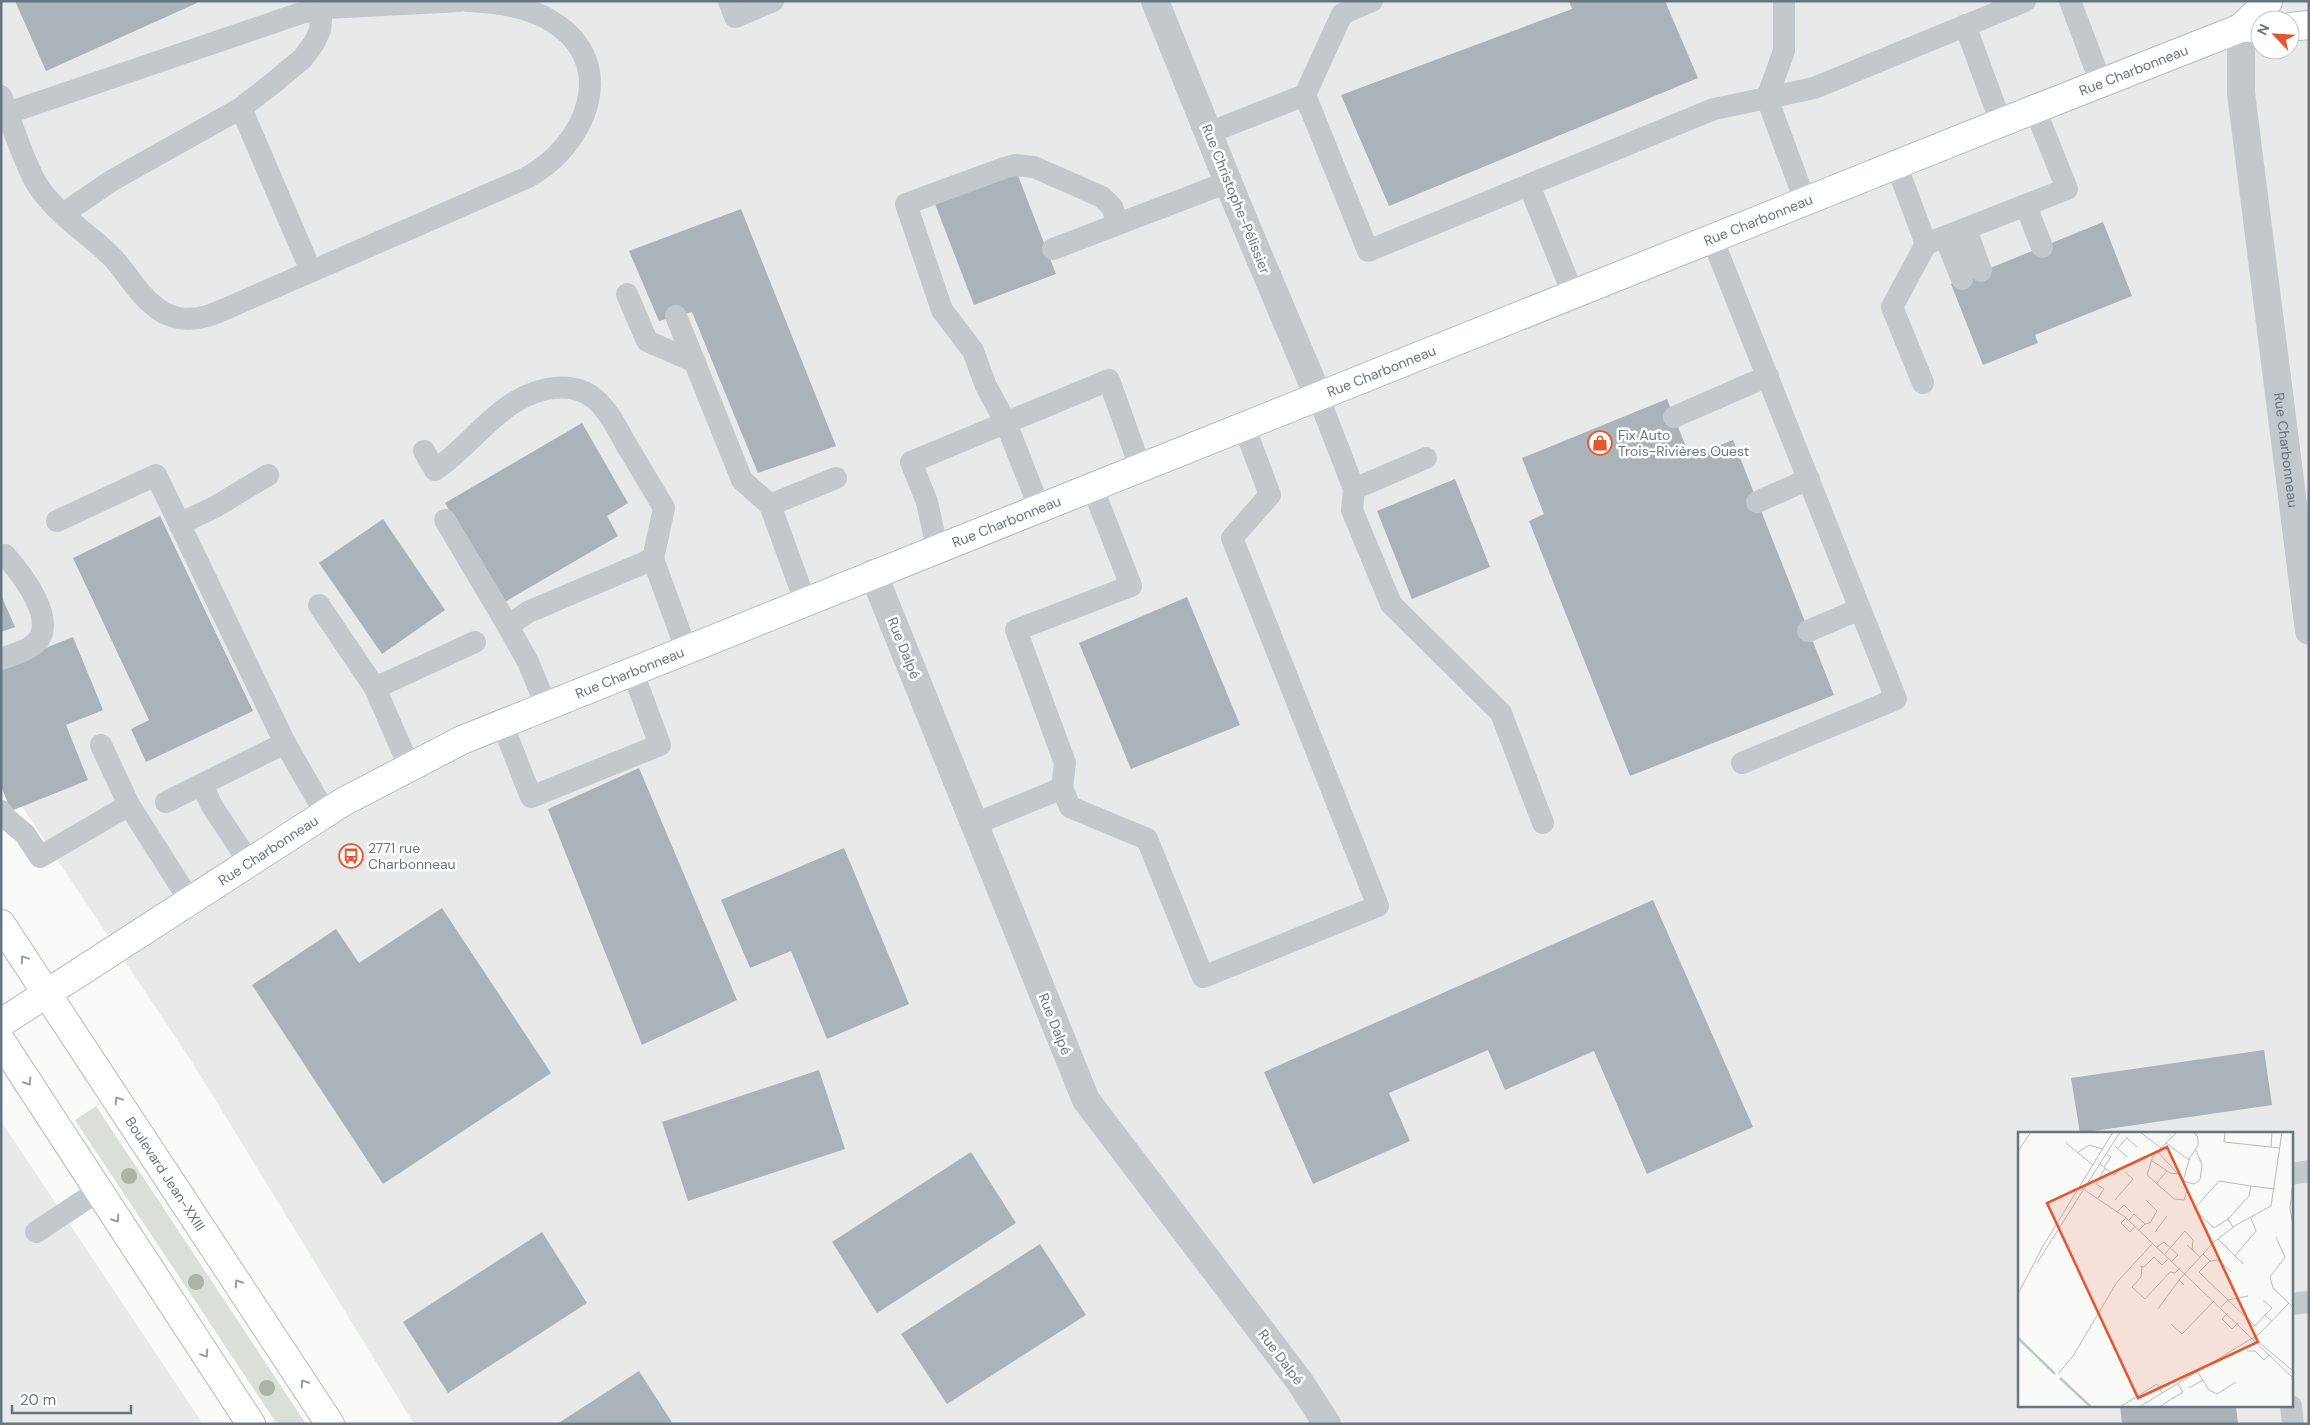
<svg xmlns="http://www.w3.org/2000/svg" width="2310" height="1425" font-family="'DM Sans',sans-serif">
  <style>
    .built { fill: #e8e9e9; fill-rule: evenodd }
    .green { fill: #dadfd7 }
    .building { fill: #aab3b9 }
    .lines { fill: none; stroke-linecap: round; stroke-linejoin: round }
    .secondary-casing { stroke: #b3babf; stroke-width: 30 }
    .lane { stroke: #c3c8cc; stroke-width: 22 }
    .street { stroke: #c3c8cc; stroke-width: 28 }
    .secondary { stroke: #fff; stroke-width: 28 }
    .tree { fill: #aab4a7 }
    .oneway { stroke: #939fa8 }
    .labels { text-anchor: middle; stroke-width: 5; stroke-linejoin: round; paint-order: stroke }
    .street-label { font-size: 14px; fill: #657683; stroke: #fff }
    .poi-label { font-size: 14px; fill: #657683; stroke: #fff; text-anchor: start }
    .inset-river { fill: none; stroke: #bbc7cb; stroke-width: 2.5 }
    .inset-road { fill: none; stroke: #b5bdc2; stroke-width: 1 }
    .view { fill: #e4572e; fill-opacity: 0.15; stroke: #e4572e; stroke-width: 2.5 }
    .inset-edge { fill: none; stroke: #657683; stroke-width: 2.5 }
  </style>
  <rect width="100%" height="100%" fill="#fafaf8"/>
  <g class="built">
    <path d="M 1,1 L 2309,1 L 2309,1424 L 414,1424 L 192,1062 L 1,775 ZM 2260,20 L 2290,20 L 2290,50 L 2260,50 ZM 2019,1134 L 2291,1134 L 2291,1406 L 2019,1406 Z"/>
    <polygon points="1,1121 203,1424 1,1424"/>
  </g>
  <polygon class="green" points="96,1106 306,1424 277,1424 75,1120"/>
  <g class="building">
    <polygon points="15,1 196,1 197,3 46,71"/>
    <polygon points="1569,1 1665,1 1698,78 1389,206 1341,95 1572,9"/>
    <polygon points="1017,173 1056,274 974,305 935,204"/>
    <polygon points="741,209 836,446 758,473 692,312 659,321 629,251"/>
    <polygon points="2103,222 2132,296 2035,335 2038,343 1983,365 1951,284"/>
    <polygon points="1667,399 1690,457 1733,440 1834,695 1630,776 1529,521 1544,514 1522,458"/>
    <polygon points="582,423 628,503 607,516 618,536 503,603 445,503"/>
    <polygon points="1455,479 1490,567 1412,599 1377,511"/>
    <polygon points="160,516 253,711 146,762 131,729 149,720 73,558"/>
    <polygon points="383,519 445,610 382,654 319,563"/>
    <polygon points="1,595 15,627 1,632"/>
    <polygon points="1187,597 1240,725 1131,769 1079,643"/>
    <polygon points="73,637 103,710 66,725 88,780 11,811 1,786 1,666"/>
    <polygon points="639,768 737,1000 642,1045 548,809"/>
    <polygon points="844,848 909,1004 827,1039 791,951 750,968 721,900"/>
    <polygon points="1653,900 1753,1127 1647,1174 1594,1051 1505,1090 1488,1050 1389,1093 1410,1141 1313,1184 1264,1072"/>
    <polygon points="442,908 551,1073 383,1184 252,985 336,929 359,963"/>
    <polygon points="2264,1050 2272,1105 2080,1133 2071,1078"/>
    <polygon points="819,1070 845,1149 688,1201 662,1122"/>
    <polygon points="971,1152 1016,1223 877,1313 832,1242"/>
    <polygon points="542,1232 587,1303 448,1393 403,1322"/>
    <polygon points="1040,1244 1086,1315 947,1404 901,1334"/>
    <polygon points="639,1371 673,1424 557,1424"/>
    <polygon points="2120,1406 2236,1406 2238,1424 2122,1424"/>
  </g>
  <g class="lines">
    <g class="secondary-casing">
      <g id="secondary">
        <polyline points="2290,27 2309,25"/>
        <polyline points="2241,28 2268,1"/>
        <path id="s2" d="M 1,924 L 330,1424"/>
        <path id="s3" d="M 1,1023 L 343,802 L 462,740 L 2035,109 L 2241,28 L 2260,28"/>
        <polyline points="1,1041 251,1424"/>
      </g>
    </g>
    <g class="lane">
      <polyline points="729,1 735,17 773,1"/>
      <polyline points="2070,1 2101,83"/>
      <polyline points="1965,25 2001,123"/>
      <polyline points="1305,95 1342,14 1372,1"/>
      <path d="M 1,96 C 12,124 21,154 35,181 C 53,212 85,231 110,255 C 126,270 135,291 152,304 C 159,311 169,316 179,318 C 201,322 221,311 241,302 L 526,178 C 585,147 621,65 553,22 C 528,6 496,2 468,1"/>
      <polyline points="1767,98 1814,88 2025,1"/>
      <polyline points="1767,98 1784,51 1784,1"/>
      <polyline points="241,108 311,271"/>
      <polyline points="8,113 301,13 327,8 460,1"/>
      <polyline points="1208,133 1305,95 1368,251 1714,109 1767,98 1805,201"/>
      <polyline points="1896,164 1926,244 2067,189 2035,109"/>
      <polyline points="1529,185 1573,294"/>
      <polyline points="2026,206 2042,247"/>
      <polyline points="63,214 111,181 241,108 272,84 303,58 314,43 320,30 322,9"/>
      <polyline points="1966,229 1981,271"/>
      <polyline points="1945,237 1962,279"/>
      <polyline points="1712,238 1896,699 1742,763"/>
      <polyline points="1053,249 1228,182"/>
      <polyline points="627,294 647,341 695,362"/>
      <polyline points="676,316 742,480 770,505"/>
      <polyline points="1923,383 1892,307 1926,244"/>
      <polyline points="1318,396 1354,489 1426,458"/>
      <polyline points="1674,417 1768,376"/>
      <path d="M 424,451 L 435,470 C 463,451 486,420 513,403 C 537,388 572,379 595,399 C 609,411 618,430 627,446 C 640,467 652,488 664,508 L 653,559"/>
      <polyline points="1354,489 1352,510 1391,604 1501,713 1543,823"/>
      <polyline points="1757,502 1809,479"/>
      <polyline points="1039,507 1006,423 986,386 973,351 942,310 906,204 1004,168 1015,165 1034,167 1102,197 1112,207 1118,223"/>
      <polyline points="445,520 508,626"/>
      <polyline points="57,521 156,475 285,743"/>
      <polyline points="179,524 215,507 268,475"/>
      <polyline points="937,548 927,502 911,462 1109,380 1140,467"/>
      <polyline points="805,601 770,505 836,478"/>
      <polyline points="319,605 375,688"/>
      <polyline points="1808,631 1860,609"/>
      <path d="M 1,659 C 11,655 25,652 33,645 C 62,624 20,572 5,555"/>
      <polyline points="546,705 528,662 508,626 528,612 653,559 686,649"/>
      <polyline points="502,723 531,797 660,745 632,670"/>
      <polyline points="101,745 129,805"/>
      <polyline points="409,766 375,688 475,642"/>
      <polyline points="202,785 212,806 249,862"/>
      <polyline points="1062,788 1070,807 1147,839 1203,977 1378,906 1232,538 1270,495 1244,426"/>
      <polyline points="166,802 285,743 325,813"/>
      <polyline points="1,811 7,819 25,834 40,857 129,805 190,901"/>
      <polyline points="975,824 1062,788 1065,763 1016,630 1131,586 1092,486"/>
      <polyline points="2291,1174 2309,1171"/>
      <polyline points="36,1232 98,1191"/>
      <polyline points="2291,1304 2309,1302"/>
      <polyline points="2291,1406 2293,1424"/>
    </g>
    <g class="street">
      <polyline points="1155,1 1239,209 1318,396"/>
      <path id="s1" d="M 2241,28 L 2241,93 L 2309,631"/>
      <polyline points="873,573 1086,1100 1300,1382 1327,1424"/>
    </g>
    <use href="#secondary" class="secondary"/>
  </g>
  <g class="tree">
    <circle cx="129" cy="1176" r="8"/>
    <circle cx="196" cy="1282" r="8"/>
    <circle cx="267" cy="1388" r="8"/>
  </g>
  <defs><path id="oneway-chevron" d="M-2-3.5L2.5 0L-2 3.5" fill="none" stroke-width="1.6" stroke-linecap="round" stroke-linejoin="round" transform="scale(1.25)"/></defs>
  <g class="oneway">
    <use href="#oneway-chevron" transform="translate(24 959) rotate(-124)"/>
    <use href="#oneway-chevron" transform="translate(28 1082) rotate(57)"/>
    <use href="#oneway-chevron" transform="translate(118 1100) rotate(-123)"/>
    <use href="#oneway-chevron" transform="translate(116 1219) rotate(57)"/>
    <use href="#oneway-chevron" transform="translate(238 1283) rotate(-123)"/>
    <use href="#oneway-chevron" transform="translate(205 1354) rotate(57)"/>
    <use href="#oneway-chevron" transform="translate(304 1383) rotate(-123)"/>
  </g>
  <defs>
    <g id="shop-ring" transform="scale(1.25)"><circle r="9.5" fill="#fff" stroke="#e4572e" stroke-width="1.5"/><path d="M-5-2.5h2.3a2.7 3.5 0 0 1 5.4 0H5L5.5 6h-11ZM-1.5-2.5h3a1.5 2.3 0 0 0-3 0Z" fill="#e4572e"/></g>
    <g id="bus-ring" transform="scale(1.25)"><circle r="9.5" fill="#fff" stroke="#e4572e" stroke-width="1.5"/><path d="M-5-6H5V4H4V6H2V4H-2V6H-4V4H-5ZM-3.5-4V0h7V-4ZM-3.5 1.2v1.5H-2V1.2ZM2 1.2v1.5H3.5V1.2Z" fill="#e4572e"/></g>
  </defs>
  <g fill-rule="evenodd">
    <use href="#shop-ring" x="1600" y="443"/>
    <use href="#bus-ring" x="351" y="856"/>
  </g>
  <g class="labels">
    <g class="street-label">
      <text dy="5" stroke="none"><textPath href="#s3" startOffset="2342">Rue Charbonneau</textPath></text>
      <text transform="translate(1236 199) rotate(68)" y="5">Rue Christophe-Pélissier</text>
      <text dy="5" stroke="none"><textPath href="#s3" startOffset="1938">Rue Charbonneau</textPath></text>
      <text dy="5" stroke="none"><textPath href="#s3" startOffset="1532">Rue Charbonneau</textPath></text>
      <text dy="5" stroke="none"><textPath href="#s1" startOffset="425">Rue Charbonneau</textPath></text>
      <text dy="5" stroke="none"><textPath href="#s3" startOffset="1128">Rue Charbonneau</textPath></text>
      <text transform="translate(904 648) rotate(68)" y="5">Rue Dalpé</text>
      <text dy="5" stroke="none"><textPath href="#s3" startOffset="722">Rue Charbonneau</textPath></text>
      <text dy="5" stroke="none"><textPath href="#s3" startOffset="318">Rue Charbonneau</textPath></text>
      <text transform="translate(1055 1024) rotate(68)" y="5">Rue Dalpé</text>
      <text dy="5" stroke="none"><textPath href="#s2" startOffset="299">Boulevard Jean-XXIII</textPath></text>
      <text transform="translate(1281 1357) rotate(53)" y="5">Rue Dalpé</text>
    </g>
    <g class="poi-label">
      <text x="1618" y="440">Fix Auto<tspan x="1618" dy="16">Trois-Rivières Ouest</tspan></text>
      <text x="368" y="853">2771 rue<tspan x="368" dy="16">Charbonneau</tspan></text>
    </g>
  </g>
  <g transform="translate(2018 1132)">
    <rect width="275" height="275" fill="#fafaf8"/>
    <path class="inset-river" d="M 0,206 L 37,242M 42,246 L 73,275"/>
    <path class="inset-road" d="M 122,0 L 143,16 L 159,0M 207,0 L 206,10 L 253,15M 254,0 L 253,15 L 262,16M 48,11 L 75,33M 148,11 L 171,28M 97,14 L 109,25M 100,16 L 109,6 L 119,15M 0,19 L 13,0M 140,20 L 161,43 L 169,59 L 166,68 L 156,67 L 129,43 L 134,27 L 138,21 L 143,16M 59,21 L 71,13 L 85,17M 133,28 L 152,41 L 161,42M 86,35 L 93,25 L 89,22M 87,36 L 96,43 L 102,37M 165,49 L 172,25 L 180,14 L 180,5 L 175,0M 165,49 L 176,52 L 182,48 L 184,33 L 178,18M 275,49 L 272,76 L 275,95M 138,52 L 149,39M 62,55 L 107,85 L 275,246M 80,66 L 86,57 L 78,52 L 87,36 L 82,32M 97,68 L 115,47 L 107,40M 100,79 L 106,73 L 113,80M 108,86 L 103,91 L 112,100 L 117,94M 210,87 L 196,96 L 176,77 L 201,49 L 233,54M 111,88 L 116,82 L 127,92 L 121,98M 127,92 L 132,91 L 139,79 L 128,68M 215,95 L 210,87 L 231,64 L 233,54 L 257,57M 137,100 L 149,84M 258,105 L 267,125 L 252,145 L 255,156 L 275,175M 200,107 L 225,132M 169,113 L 182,125M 139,115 L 146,110 L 160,123 L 154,129M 147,122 L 167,99 L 175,108 L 174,118M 185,122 L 192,129 L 181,140 L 210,168 L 203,175M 217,124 L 238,99 L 233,86M 192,129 L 200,128 L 213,140M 19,131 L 102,0M 122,134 L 126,135 L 136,125 L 144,133 L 151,126M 124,135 L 123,145 L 114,155 L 127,167 L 152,140 L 157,141 L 162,136M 166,153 L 161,148 L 196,110 L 218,93 L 253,74 L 264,0M 0,162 L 25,114 L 95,0M 230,164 L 210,168 L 237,194 L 247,183 L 254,189M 245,168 L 254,176 L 247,183M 140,177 L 161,148M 210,181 L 204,187 L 214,197 L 220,191M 153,192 L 164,202 L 196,169M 235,205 L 275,239M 229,219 L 237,219 L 246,228 L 251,223M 179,239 L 191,258 L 199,262 L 218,250M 40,242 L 55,224 L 99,150 L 135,111M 171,256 L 185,248M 102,275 L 139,252 L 144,261M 121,275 L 241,202 L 271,171M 141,275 L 165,260 L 159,251"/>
    <path class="view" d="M 149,15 L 240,210 L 120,266 L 29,71 Z"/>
    <rect width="275" height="275" class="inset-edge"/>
  </g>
  <rect width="2310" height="1425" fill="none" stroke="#657683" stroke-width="5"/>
  <g transform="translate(2275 35) rotate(295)"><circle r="24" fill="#ffffff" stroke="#c1c8cd"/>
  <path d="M0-4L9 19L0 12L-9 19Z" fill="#e4572e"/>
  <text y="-8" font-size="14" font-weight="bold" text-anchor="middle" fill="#657683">N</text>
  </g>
  <path d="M12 1405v8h119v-8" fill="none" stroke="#657683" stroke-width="2.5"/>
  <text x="20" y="1405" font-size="15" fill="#657683" stroke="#ffffff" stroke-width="4" paint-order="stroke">20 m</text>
</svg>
